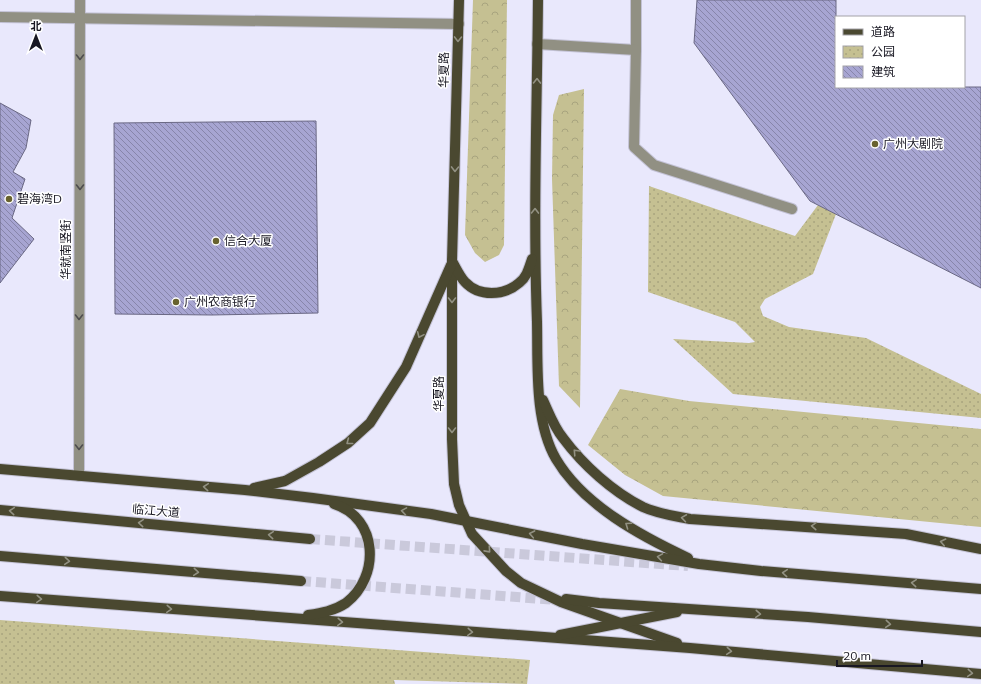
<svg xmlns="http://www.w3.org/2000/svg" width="981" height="684" font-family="Mulish,'Noto Sans SC',sans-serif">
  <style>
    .forest { fill: url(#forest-crowns) }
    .park { fill: url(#park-dots) }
    .building { fill: url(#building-back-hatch); stroke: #6a6884 }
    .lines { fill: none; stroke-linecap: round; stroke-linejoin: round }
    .major-tunnel { stroke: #cac9db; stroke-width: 10; stroke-dasharray: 10 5; stroke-linecap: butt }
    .minor-casing { stroke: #c3c2d5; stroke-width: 12 }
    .major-casing { stroke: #c3c2d5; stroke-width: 12 }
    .minor { stroke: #919083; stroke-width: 10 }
    .major { stroke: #4a4830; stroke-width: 10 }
    .oneway { stroke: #929183 }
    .oneway2 { stroke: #4e4d4e }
    .poi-dot { fill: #68622f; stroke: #fff; stroke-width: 1.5 }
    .labels { text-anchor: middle; stroke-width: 3; stroke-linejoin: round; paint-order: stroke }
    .street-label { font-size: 12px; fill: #181722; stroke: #fff }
    .poi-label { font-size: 12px; fill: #181722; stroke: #fff; text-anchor: start }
  </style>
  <defs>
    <pattern id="forest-crowns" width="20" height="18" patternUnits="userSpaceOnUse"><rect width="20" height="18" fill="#c5c092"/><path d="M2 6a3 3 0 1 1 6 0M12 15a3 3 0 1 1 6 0" fill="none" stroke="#a8a47e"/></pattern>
    <pattern id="park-dots" width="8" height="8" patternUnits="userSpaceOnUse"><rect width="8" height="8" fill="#c5c092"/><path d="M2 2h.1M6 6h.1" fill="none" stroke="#a8a47e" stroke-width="1.8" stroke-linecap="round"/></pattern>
    <pattern id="building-back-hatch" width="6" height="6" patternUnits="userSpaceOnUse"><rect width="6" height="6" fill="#a7a5d2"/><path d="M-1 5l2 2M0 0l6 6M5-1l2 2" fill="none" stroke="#8785aa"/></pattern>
  </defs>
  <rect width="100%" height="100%" fill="#e9e8fc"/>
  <g class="forest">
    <polygon points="473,0 507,0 504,245 499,255 485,262 475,253 465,235"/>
    <polygon points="584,89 580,408 559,386 552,179 553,115 559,95"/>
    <polygon points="620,389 689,401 981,429 981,527 663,496 625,475 588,445"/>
  </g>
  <g class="park">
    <polygon points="649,186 795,236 818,205 836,214 813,274 765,299 760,307 763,316 789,327 866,338 981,394 981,418 733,394 673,339 749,343 755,342 735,322 648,292"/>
    <polygon points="0,620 530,660 527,684 394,680 395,684 0,684"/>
  </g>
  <g class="building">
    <polygon points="697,0 836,0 836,87 981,87 981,288 810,201 694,43"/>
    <polygon points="0,103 31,120 26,148 13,172 25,179 12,218 34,239 0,283"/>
    <polygon points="316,121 318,313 212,315 115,314 114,123"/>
  </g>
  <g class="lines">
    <g class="major-tunnel">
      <polyline points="310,539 688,566"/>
      <polyline points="301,581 557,600"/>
    </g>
    <g class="minor-casing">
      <g id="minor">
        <polyline points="636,0 636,50"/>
        <polyline points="0,17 459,24"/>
        <polyline points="537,44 636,50 634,147 654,165 792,209"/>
        <polyline points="79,476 80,0"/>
      </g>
    </g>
    <g class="major-casing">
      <g id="major">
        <polyline points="459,0 452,261 452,439 454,484 459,505 472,534 506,571 521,583 561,602 677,643"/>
        <path d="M 538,0 C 537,107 533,215 537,322 C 538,365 534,421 556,459 C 583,505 641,536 688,558"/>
        <path d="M 452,261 C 456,268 460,277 465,282 C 479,297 504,296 519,283 C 527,277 529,268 532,259"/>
        <path d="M 543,400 C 549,413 554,427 563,438 C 583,465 613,492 643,507 C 658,514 675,516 690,519 L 906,534 L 981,549"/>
        <polyline points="0,469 245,490 313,498 431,514 582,544 699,564 761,571 981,589"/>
        <polyline points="254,488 285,481 319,462 348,443 370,423 406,367 451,265"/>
        <polyline points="0,510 310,539"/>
        <polyline points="0,556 301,581"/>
        <polyline points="0,596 690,648 981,674"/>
        <polyline points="566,599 599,603 808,617 981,632"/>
        <path d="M 308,615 C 321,613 334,611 346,603 C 380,577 379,518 334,504"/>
        <polyline points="560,635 677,612"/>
      </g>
    </g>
    <use href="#minor" class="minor"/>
    <use href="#major" class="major"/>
  </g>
  <defs><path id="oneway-chevron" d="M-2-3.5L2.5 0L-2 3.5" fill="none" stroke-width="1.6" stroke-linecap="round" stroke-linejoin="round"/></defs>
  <g class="oneway">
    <use href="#oneway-chevron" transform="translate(458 39) rotate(91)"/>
    <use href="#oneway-chevron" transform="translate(537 81) rotate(-89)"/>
    <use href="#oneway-chevron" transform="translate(455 169) rotate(91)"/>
    <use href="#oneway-chevron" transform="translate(535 211) rotate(-89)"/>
    <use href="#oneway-chevron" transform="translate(452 300) rotate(90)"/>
    <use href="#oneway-chevron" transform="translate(420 335) rotate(114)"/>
    <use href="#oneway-chevron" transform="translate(452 430) rotate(90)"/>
    <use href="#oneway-chevron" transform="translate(349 442) rotate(142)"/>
    <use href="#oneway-chevron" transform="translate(576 452) rotate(-133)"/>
    <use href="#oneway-chevron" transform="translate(206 487) rotate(-175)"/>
    <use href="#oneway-chevron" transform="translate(12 511) rotate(-175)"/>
    <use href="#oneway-chevron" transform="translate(404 511) rotate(-171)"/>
    <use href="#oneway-chevron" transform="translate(684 518) rotate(-172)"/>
    <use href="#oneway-chevron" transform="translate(141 523) rotate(-175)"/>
    <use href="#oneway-chevron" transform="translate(628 525) rotate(-145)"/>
    <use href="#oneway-chevron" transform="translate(814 526) rotate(-176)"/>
    <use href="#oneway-chevron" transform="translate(532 534) rotate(-169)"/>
    <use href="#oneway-chevron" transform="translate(271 535) rotate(-175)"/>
    <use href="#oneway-chevron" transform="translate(943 542) rotate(-168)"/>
    <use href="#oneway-chevron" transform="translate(488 550) rotate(48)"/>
    <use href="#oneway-chevron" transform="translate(660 557) rotate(-171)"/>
    <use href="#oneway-chevron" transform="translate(67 561) rotate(5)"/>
    <use href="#oneway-chevron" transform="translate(196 572) rotate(5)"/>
    <use href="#oneway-chevron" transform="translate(785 573) rotate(-175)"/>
    <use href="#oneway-chevron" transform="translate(914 583) rotate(-175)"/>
    <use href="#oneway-chevron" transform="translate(39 599) rotate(4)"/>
    <use href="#oneway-chevron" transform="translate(169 609) rotate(4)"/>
    <use href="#oneway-chevron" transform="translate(758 614) rotate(4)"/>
    <use href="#oneway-chevron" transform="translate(340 622) rotate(4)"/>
    <use href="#oneway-chevron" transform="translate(888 624) rotate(5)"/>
    <use href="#oneway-chevron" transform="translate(470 632) rotate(4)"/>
    <use href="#oneway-chevron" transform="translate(729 651) rotate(5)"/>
    <use href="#oneway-chevron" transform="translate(970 673) rotate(5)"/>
  </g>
  <g class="oneway2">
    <use href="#oneway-chevron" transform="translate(80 57) rotate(90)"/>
    <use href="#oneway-chevron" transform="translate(80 187) rotate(90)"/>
    <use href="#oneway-chevron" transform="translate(79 317) rotate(90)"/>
    <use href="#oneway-chevron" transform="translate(79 447) rotate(90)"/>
  </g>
  <g class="poi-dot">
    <circle cx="875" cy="144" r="4"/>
    <circle cx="9" cy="199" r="4"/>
    <circle cx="216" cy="241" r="4"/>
    <circle cx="176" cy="302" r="4"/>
  </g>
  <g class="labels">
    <g class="street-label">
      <text transform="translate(444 70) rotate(-89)" y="4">华夏路</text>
      <text transform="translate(66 250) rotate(-90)" y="4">华就南竖街</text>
      <text transform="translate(439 394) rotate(-90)" y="4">华夏路</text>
      <text transform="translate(156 511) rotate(5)" y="4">临江大道</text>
    </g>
    <g class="poi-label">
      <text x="883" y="148">广州大剧院</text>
      <text x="17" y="203">碧海湾D</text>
      <text x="224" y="245">信合大厦</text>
      <text x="184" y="306">广州农商银行</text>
    </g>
  </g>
  <rect x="835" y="16" width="130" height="72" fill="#ffffff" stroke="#a3a2a7"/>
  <rect x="843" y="29" width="20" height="6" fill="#4a4830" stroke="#a3a2a7"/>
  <text x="871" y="36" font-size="12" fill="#181722">道路</text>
  <rect x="843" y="46" width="20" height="12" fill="url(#park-dots)" stroke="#a3a2a7"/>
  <text x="871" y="56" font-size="12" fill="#181722">公园</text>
  <rect x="843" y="66" width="20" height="12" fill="url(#building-back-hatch)" stroke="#a3a2a7"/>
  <text x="871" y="76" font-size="12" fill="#181722">建筑</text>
  <g transform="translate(36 36)" stroke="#ffffff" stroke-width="3" paint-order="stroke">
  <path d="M0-3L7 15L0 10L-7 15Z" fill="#181722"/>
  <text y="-6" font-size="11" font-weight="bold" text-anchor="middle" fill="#181722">北</text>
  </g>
  <path d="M837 660v6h85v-6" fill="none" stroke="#181722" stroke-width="2"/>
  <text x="843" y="660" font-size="12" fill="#181722" stroke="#ffffff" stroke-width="3" paint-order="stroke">20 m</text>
</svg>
